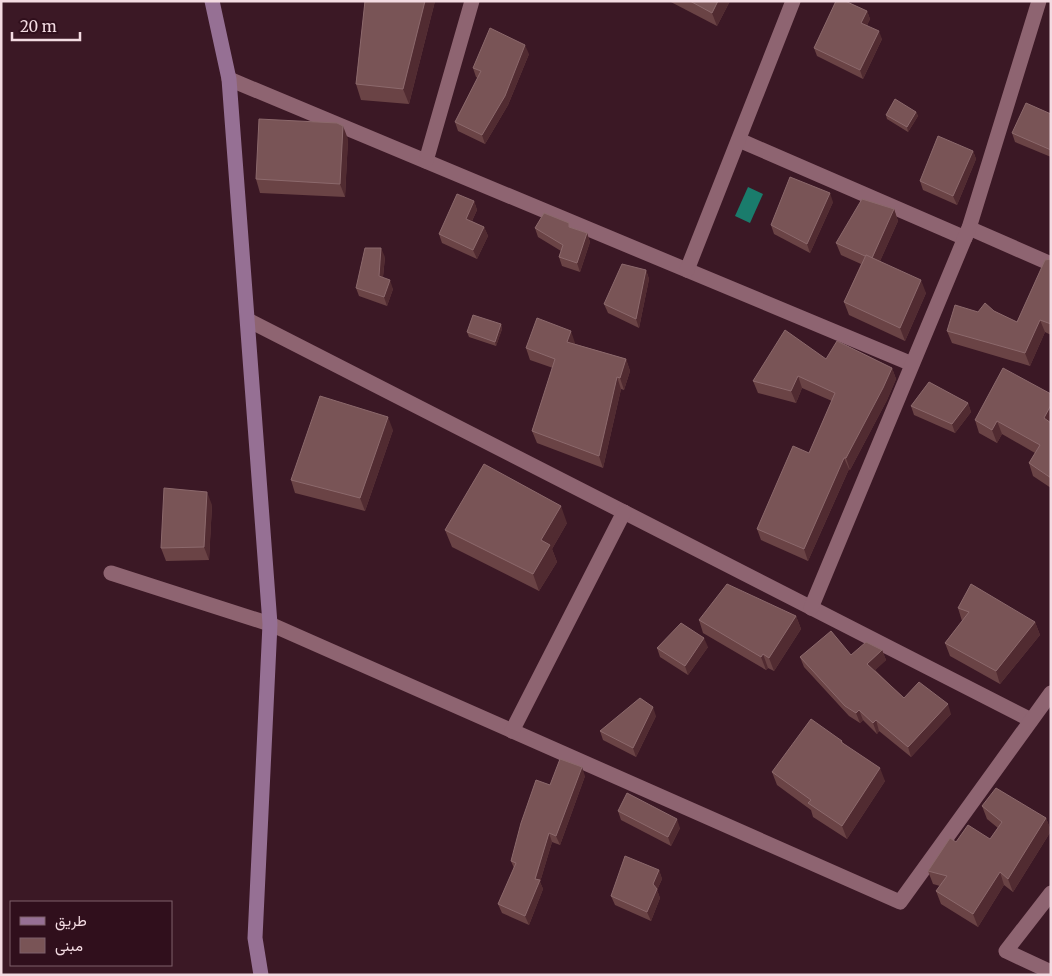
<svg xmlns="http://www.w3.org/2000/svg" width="1052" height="976" font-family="Merriweather,Vazirmatn,serif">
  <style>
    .water { fill: #1a7c6c }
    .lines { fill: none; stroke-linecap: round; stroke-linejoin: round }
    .street { stroke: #8e6471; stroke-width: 15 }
    .secondary { stroke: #967094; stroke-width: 15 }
    .wall { fill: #6a4345 }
    .shaded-wall { fill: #512b31 }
    .building { fill: #795456; stroke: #8c696c }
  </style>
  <rect width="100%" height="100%" fill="#3b1825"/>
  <polygon class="water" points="748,187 763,194 750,223 735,216"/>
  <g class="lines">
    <g class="street">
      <polyline points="229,79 912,364"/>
      <polyline points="739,140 965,238"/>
      <polyline points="426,161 472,1"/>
      <polyline points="969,228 1051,264"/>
      <polyline points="687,270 793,1"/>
      <polyline points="248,320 1031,720"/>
      <polyline points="111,573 270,624 900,902 1051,693"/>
      <polyline points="811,608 969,228 1039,1"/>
      <polyline points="512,731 624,512"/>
      <polyline points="1051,893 1006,951 1051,972"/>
    </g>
    <polyline class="secondary" points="212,1 229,79 270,624 255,938 261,975"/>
  </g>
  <g class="wall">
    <polygon points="365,1 435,1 409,104 361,100 356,84"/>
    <polygon points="669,1 730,1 717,26"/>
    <polygon points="867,11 870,19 867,25 882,39 863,79 817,56 814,48"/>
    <polygon points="529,54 508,105 485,144 458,131 455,122 478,78 476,77 473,68"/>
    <polygon points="916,112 918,116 908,132 887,119 886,115"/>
    <polygon points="1051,114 1051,157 1015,142 1012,133"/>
    <polygon points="348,139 345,197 260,193 256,179"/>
    <polygon points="973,151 976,159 957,205 923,190 920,181"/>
    <polygon points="474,201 477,210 472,221 484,227 488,236 477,259 442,243 439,234"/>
    <polygon points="833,202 810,253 774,234 771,225"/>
    <polygon points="894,209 898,221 880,261 926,293 905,341 849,315 844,302 861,264 841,255 836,243"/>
    <polygon points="535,228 570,228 587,233 590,242 580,272 562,266 559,257 561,251 538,237"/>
    <polygon points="385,257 383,277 393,289 387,306 359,296 356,288"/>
    <polygon points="1051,259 1051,335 1045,332 1030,366 952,343 947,331 978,312 994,311 1017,322"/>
    <polygon points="646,270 649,279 639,328 608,313 604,304"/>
    <polygon points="501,324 502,329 496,346 469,337 467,332"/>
    <polygon points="575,343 575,344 626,359 630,371 624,390 621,389 603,468 537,443 532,431 553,368 530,360 526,348"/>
    <polygon points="826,359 892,368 896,379 887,400 850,470 849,469 808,561 761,540 757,529 809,453 832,401 802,388 796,403 758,393 753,381"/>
    <polygon points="1051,394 1051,488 1033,476 1029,463 1035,453 1002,434 997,443 979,433 975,420"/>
    <polygon points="968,403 971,412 955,433 914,415 911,406"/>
    <polygon points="393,430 365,511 295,493 291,480"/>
    <polygon points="212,505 209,560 166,561 161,548"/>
    <polygon points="567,523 552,549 557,562 539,591 452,547 445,530"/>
    <polygon points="958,608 1035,622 1040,635 1000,684 950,656 945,643 962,621"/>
    <polygon points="796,616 801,629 774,671 768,668 766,670 703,633 699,620"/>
    <polygon points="708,647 688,675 660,657 657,648"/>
    <polygon points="882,650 886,660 875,670 904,698 951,714 911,757 879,731 877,734 863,720 860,723 849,716 804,667 800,657 851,655"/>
    <polygon points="656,716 636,757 603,740 600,731"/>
    <polygon points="842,741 843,743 885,781 847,839 813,817 811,810 777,785 772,772"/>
    <polygon points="585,776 560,845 552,842 540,882 543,889 529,925 502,913 498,904 514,868 511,861 550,785"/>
    <polygon points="982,806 1046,818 1051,831 1013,892 1004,885 978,927 941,904 936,891 940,886 933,884 928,871 956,842 990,839 998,828 987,819"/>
    <polygon points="618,811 680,828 671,846 621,820"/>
    <polygon points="659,870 662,879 657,890 660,898 651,921 615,905 611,896"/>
  </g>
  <g class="shaded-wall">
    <polygon points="425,1 435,1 409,104 403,89"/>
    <polygon points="718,1 730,1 717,26 712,13"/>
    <polygon points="867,11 870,19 864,31 861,23"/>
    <polygon points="879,31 882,39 863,79 860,70"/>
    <polygon points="525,45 529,54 508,105 485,144 482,135"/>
    <polygon points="916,112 918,116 908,132 907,127"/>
    <polygon points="343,126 348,139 345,197 340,184"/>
    <polygon points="973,151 976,159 957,205 953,196"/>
    <polygon points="830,193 833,202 810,253 807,244"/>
    <polygon points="474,201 477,210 469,227 466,219"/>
    <polygon points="894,209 898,221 876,270 872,259"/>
    <polygon points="484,227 488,236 477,259 473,250"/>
    <polygon points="587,233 590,242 580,272 577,263"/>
    <polygon points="381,248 385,257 382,285 379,276"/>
    <polygon points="646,270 649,279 639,328 636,319"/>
    <polygon points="390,280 393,289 387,306 384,297"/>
    <polygon points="921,280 926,293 905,341 900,328"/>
    <polygon points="1040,320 1045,332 1030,366 1025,353"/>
    <polygon points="501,324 502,329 496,346 495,342"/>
    <polygon points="571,331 575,343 571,353 567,342"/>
    <polygon points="626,359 630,371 624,390 620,378"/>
    <polygon points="892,368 896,379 887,400 850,470 846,458"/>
    <polygon points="798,376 802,388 796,403 791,391"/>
    <polygon points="617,377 621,389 603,468 599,456"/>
    <polygon points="968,403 971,412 955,433 952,424"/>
    <polygon points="1051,405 1051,427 1044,418"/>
    <polygon points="388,417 393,430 365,511 360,498"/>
    <polygon points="997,421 1002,434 997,443 992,430"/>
    <polygon points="844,458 849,469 808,561 804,549"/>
    <polygon points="207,492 212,505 209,560 204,547"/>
    <polygon points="561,506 567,523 552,549 557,562 539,591 533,574 541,540"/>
    <polygon points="796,616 801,629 774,671 769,658"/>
    <polygon points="1035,622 1040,635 1000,684 996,671"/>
    <polygon points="704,638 708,647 688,675 685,666"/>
    <polygon points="882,650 886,660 871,674 867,664"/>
    <polygon points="763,654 768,668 766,670 761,657"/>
    <polygon points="948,704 951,714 911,757 908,747"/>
    <polygon points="653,707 656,716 636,757 633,748"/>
    <polygon points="859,710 863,720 860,723 856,713"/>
    <polygon points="876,720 879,731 877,734 873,723"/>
    <polygon points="582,767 585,776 560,845 556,836"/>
    <polygon points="880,768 885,781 847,839 842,826"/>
    <polygon points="1046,818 1051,831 1013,892 1008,879"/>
    <polygon points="677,819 680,828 671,846 668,837"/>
    <polygon points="549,833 552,842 540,882 543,889 529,925 525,916"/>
    <polygon points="659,870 662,879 657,890 660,898 651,921 647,912 653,884"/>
    <polygon points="1000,872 1004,885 978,927 973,914"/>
  </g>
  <g class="building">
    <polygon points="365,1 425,1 403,89 356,84"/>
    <polygon points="690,1 718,1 712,13"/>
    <polygon points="836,1 845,1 867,11 861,23 879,31 860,70 814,48"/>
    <polygon points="490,28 525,45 505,96 482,135 455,122 481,71 473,68"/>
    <polygon points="895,99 916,112 907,127 886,115"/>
    <polygon points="1026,103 1051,114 1051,150 1012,133"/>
    <polygon points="259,119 337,123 343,126 340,184 256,179"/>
    <polygon points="938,136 973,151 953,196 920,181"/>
    <polygon points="790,177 830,193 807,244 771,225"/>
    <polygon points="457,194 474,201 466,219 484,227 473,250 439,234"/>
    <polygon points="862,199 894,209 872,258 866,255 865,256 836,243"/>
    <polygon points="544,213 569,223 569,227 587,233 577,263 559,257 563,245 535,228"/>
    <polygon points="365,248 381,248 379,276 390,280 384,297 356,288"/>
    <polygon points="866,255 921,280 900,328 844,302"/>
    <polygon points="1051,259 1051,324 1040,320 1025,353 947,331 955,305 978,312 985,303 994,311 1017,322 1045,260"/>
    <polygon points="622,264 646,270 636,319 604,304"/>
    <polygon points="473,315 501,324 495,342 467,332"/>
    <polygon points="537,318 571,331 567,342 626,359 620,378 617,377 599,456 532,431 555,359 526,348"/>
    <polygon points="785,330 826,359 837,341 892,368 883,388 846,458 844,458 804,549 757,529 793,446 809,453 835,393 798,376 791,391 753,381"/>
    <polygon points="1003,368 1051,394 1051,405 1044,418 1051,423 1051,478 1029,463 1040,445 997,421 992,430 975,420"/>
    <polygon points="929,382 968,403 952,424 911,406"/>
    <polygon points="320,396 388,417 360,498 291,480"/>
    <polygon points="484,464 561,506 541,540 550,545 533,574 445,530"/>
    <polygon points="164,488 207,492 204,547 161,548"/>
    <polygon points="727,584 796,616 769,658 763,654 761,657 699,620"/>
    <polygon points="971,584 1035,622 996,671 945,643 969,612 958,608"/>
    <polygon points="681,623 704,638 685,666 657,648"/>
    <polygon points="831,631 851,655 866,642 882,650 867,664 904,698 919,682 948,704 908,747 876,720 873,723 859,710 856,713 845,706 800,657"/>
    <polygon points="640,698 653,707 633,748 600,731"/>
    <polygon points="811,719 842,741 841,742 880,768 842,826 808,803 811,800 772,772"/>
    <polygon points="560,759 582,767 556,836 549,833 535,879 540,880 525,916 498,904 516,863 511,861 521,823 536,780 550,785"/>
    <polygon points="996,788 1046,818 1008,879 1000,872 973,914 936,891 947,876 928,871 950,838 956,842 968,825 990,839 1002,822 982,806"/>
    <polygon points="627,793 677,819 668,837 618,811"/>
    <polygon points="625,856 659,870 653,884 657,889 647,912 611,896"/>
  </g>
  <rect width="1052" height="976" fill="none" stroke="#f3dbe2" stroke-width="5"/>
  <rect x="10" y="901" width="162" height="65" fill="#300f1c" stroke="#7e616b"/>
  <rect x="20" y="917" width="25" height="8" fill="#967094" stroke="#7e616b"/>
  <text x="55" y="926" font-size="15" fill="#f3dbe2">طريق</text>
  <rect x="20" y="938" width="25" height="15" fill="#795456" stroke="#7e616b"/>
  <text x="55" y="951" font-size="15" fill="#f3dbe2">مبنى</text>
  <path d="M12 32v8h68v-8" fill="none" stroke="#f3dbe2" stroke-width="2.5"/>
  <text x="20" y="32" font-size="15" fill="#f3dbe2" stroke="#300f1c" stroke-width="4" paint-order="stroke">20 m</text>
</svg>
